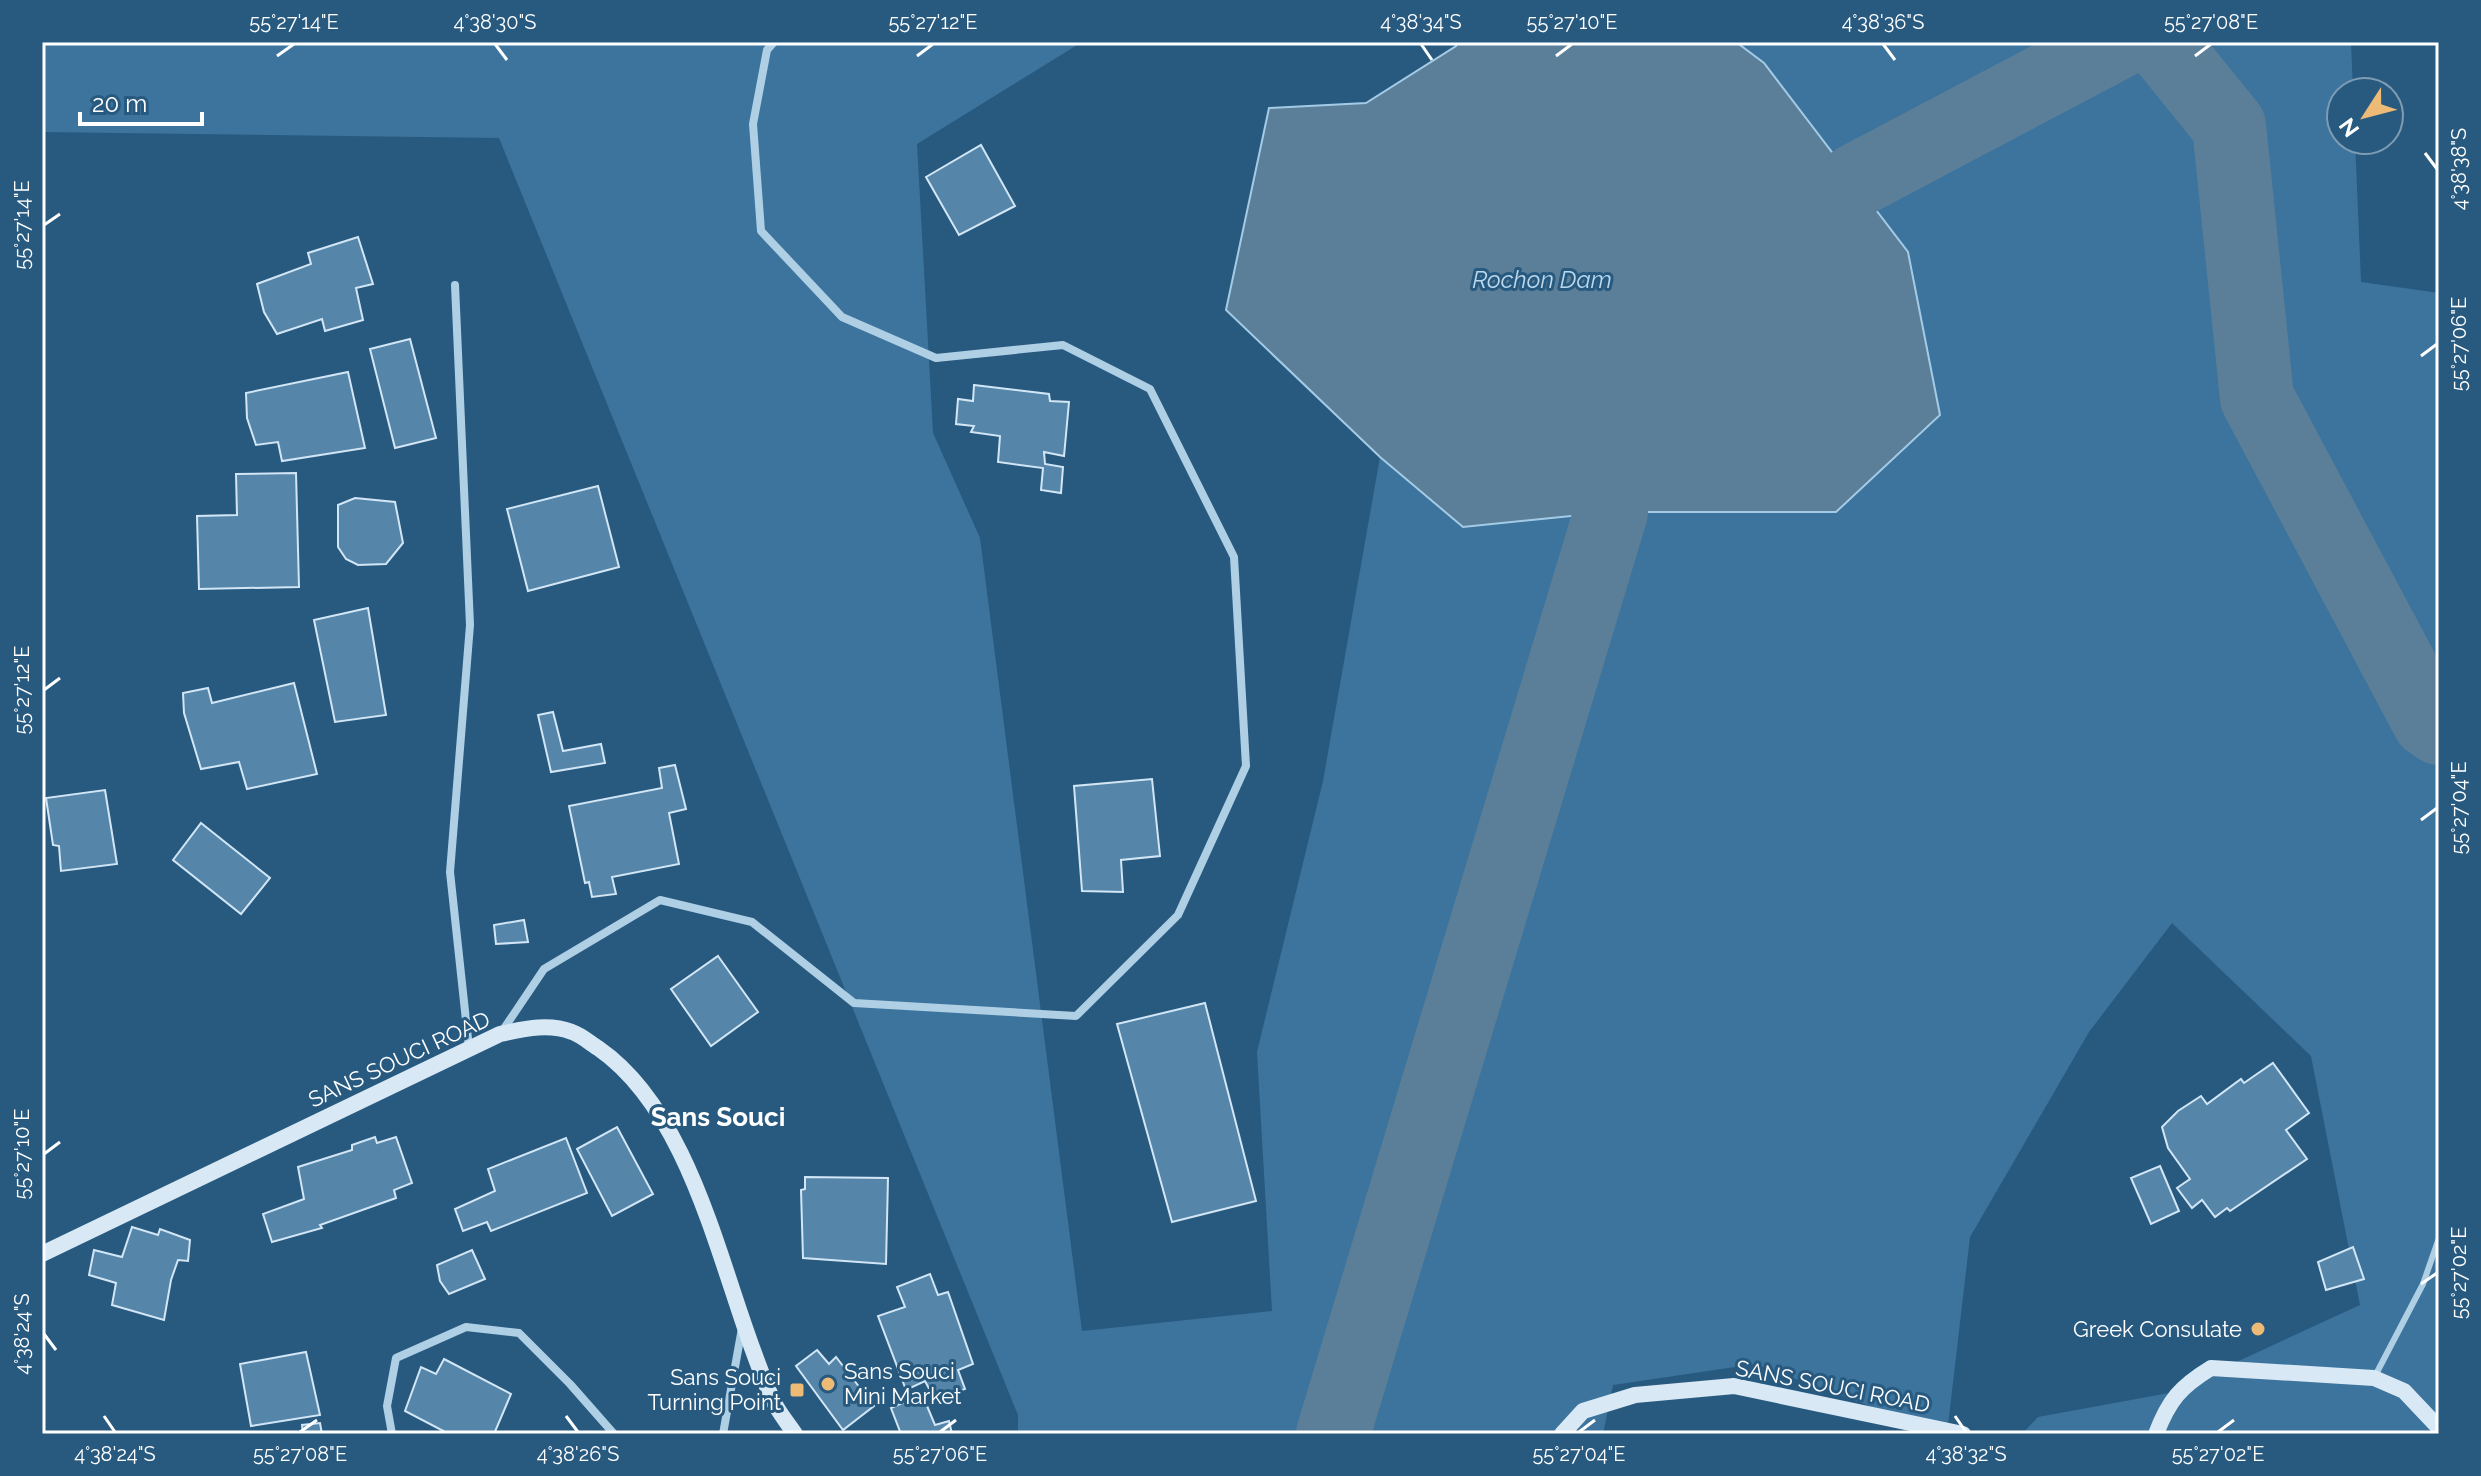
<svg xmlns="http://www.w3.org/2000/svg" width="2481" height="1476" font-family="Raleway,sans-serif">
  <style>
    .green { fill: #3d749d }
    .water { fill: #5b7f98; stroke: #a4cbe6; stroke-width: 2 }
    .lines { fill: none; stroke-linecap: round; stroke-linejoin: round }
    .river { stroke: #5b7f98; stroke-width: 74 }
    .building { fill: #5586aa; stroke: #d2e6f5; stroke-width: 2 }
    .service { stroke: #afcfe5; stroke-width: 6 }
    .minor { stroke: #afcfe5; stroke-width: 8 }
    .secondary { stroke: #d8e9f5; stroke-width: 16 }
    .ticks { fill: none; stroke: #fff; stroke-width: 3 }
    .poi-dot { fill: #edbb76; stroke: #285a80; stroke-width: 3 }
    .labels { text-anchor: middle; stroke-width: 6; stroke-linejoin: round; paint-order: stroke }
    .street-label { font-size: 22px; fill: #fff; stroke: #285a80 }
    .poi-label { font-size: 22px; fill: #fff; stroke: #285a80; text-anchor: end }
    .water-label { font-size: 24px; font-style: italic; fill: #bbd8ed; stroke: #285a80 }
    .quarter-label { font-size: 26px; font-weight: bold; fill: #fff; stroke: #285a80 }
    .neatline { fill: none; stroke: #fff; stroke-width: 3 }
    .ticks-label { font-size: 20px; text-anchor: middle; fill: #fff }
  </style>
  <rect width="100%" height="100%" fill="#285a80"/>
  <polygon class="green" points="42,42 1082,42 917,144 933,433 980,538 1082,1331 1272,1311 1257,1052 1323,781 1380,457 1463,527 1611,512 1908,252 1764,63 1736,42 2351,42 2353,92 2341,92 2341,140 2355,140 2361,282 2439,293 2439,1434 2022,1434 2038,1417 2169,1393 2360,1305 2311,1056 2172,923 2089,1032 1970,1237 1947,1434 1755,1364 1613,1385 1603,1434 1018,1434 1018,1415 499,138 42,132"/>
  <polygon class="water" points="1457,42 1736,42 1764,63 1908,252 1940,415 1836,512 1611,512 1463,527 1380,457 1226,310 1269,108 1366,103 1456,46"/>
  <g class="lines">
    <g class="river">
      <polyline points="2161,42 2229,126 2257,398 2429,721 2439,728"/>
      <polyline points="1855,181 2118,42"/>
      <polyline points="1333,1434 1611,512"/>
    </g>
  </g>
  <g class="building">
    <polygon points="981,145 1015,206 959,235 926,177"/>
    <polygon points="358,237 373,284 356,288 363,320 325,331 322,319 277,334 264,312 257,284 311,264 308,253"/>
    <polygon points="410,339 436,438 395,448 370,349"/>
    <polygon points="348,372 365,448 282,461 278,442 256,445 247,418 246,393"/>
    <polygon points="974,385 1049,394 1050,401 1069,402 1064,456 1044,452 1045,464 1063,467 1061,493 1041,490 1043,468 998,462 1000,436 971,432 974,426 956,424 958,399 973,401"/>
    <polygon points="296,473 299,587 199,589 197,516 237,515 236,474"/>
    <polygon points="598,486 619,567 528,591 507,509"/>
    <polygon points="355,498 395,502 403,543 386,564 358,565 346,559 338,547 338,505"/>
    <polygon points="368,608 386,715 335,722 314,620"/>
    <polygon points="294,683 317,774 247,789 239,762 201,769 184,713 183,693 208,688 212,703"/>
    <polygon points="553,712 563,751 601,744 605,763 551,772 538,715"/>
    <polygon points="675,765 686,809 669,813 679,864 612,877 616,894 592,897 589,882 585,883 569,806 662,788 659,768"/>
    <polygon points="1152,779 1160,856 1121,860 1123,892 1082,891 1074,786"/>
    <polygon points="105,790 117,864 61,871 59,846 53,845 46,798"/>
    <polygon points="201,823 270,878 241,914 173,860"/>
    <polygon points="524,920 528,942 496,944 494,925"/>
    <polygon points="718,956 758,1012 711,1046 671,989"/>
    <polygon points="1205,1003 1256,1201 1172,1222 1117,1024"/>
    <polygon points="2273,1063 2309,1113 2286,1130 2307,1159 2230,1211 2227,1208 2215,1217 2202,1200 2192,1208 2177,1188 2190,1179 2168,1148 2162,1127 2178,1111 2201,1096 2207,1104 2241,1079 2244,1083"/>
    <polygon points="617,1127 653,1194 612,1216 577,1149"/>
    <polygon points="375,1137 377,1143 396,1137 412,1183 394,1190 396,1198 320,1225 322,1228 272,1242 263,1214 304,1199 298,1167 352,1150 352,1145"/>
    <polygon points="566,1138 587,1193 491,1231 487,1222 463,1231 455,1209 495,1191 488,1169"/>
    <polygon points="2160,1166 2179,1211 2151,1224 2131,1178"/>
    <polygon points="805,1177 888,1178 886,1264 803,1258 801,1190 805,1189"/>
    <polygon points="132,1227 158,1235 160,1229 190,1240 188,1261 178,1260 171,1280 164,1320 112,1305 116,1283 89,1275 94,1250 122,1257"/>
    <polygon points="2353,1247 2364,1279 2326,1290 2318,1262"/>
    <polygon points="472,1250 485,1279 449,1294 440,1281 437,1265"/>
    <polygon points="930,1274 938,1295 948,1292 973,1364 958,1370 965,1389 935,1400 925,1381 906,1390 878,1316 905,1307 897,1287"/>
    <polygon points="817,1350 829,1364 836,1357 874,1406 843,1430 796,1366"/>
    <polygon points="306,1352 320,1415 251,1426 240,1364"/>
    <polygon points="444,1359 511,1394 494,1434 449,1434 405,1411 421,1367 436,1374"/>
    <polygon points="922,1394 935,1425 949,1421 952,1434 937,1434 936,1432 901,1434 891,1408"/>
    <polygon points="320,1423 322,1434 303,1434 302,1425"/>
  </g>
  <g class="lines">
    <polyline class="service" points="2374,1378 2423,1284 2439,1238"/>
    <g class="minor">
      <polyline points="455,285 470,625 450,872 469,1048"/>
      <polyline points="503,1030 544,969 660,900 752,922 854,1003 1076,1016 1178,915 1246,766 1234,557 1150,389 1063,345 936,358 842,317 761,231 753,124 767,50 774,42"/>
      <polyline points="392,1434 387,1406 396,1358 466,1327 519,1333 570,1384 614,1434"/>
      <polyline points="723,1434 742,1328"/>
    </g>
    <g class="secondary">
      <path d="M 42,1254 L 500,1034 C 524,1029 548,1023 572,1032 C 581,1035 590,1043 598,1048 C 699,1118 723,1291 772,1398 C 777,1411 788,1423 795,1434"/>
      <polyline points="1562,1434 1583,1411 1635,1395 1734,1386 1963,1434"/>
      <path d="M 2156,1434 C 2169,1400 2180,1387 2211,1368 L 2374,1378 L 2404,1391 L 2439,1428"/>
    </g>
  </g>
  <path class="ticks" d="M 495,44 L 507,60M 1421,44 L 1432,60M 1883,44 L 1895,60M 277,56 L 294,44M 917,56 L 933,44M 1556,56 L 1572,44M 2195,56 L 2211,44M 2425,153 L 2437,169M 44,225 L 60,214M 2421,356 L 2437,344M 44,690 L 60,678M 2421,820 L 2437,808M 44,1154 L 60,1142M 2421,1284 L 2437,1273M 44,1334 L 56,1350M 104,1416 L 115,1432M 566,1416 L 578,1432M 1955,1416 L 1966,1432M 300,1432 L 317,1420M 940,1432 L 956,1420M 1579,1432 L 1595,1420M 2218,1432 L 2234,1420"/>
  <g class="poi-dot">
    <circle cx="2258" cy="1329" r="8"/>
    <circle cx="828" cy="1384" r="8"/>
    <rect x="789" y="1382" width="16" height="16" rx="4"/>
  </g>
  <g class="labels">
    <g class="street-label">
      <text transform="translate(399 1059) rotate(-25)" y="8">SANS SOUCI ROAD</text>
      <text transform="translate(1833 1386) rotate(11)" y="8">SANS SOUCI ROAD</text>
    </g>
    <g class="poi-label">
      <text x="2242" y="1337">Greek Consulate</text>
      <text x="844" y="1379" text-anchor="start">Sans Souci<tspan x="844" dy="25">Mini Market</tspan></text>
      <text x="781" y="1385">Sans Souci<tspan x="781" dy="25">Turning Point</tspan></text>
    </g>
    <g class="water-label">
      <text x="1542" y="288">Rochon Dam</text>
    </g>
    <g class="quarter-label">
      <text x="718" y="1126">Sans Souci</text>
    </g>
  </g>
  <rect width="2481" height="1476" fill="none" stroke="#285a80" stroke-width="88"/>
  <g transform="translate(2365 116) rotate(234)"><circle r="38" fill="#285a80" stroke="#7e9cb3" stroke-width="2"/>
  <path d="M0-6L14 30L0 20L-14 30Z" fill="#edbb76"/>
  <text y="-12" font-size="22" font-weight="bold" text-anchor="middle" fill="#ffffff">N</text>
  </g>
  <path d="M80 112v12h122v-12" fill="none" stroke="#ffffff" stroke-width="4"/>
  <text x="92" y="112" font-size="24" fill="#ffffff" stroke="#285a80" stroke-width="6" paint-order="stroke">20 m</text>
  <rect x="44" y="44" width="2393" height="1388" class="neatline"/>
  <g class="ticks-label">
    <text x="294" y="29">55°27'14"E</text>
    <text x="495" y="29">4°38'30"S</text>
    <text x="933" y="29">55°27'12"E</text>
    <text x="1421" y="29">4°38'34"S</text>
    <text x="1572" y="29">55°27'10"E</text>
    <text x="1883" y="29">4°38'36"S</text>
    <text x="2211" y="29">55°27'08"E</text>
    <text transform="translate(2459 169) rotate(-90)" y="7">4°38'38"S</text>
    <text transform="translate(22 225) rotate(-90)" y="7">55°27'14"E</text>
    <text transform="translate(2459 344) rotate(-90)" y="7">55°27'06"E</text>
    <text transform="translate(22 690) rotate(-90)" y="7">55°27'12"E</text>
    <text transform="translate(2459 808) rotate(-90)" y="7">55°27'04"E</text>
    <text transform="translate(22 1154) rotate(-90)" y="7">55°27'10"E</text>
    <text transform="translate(2459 1273) rotate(-90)" y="7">55°27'02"E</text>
    <text transform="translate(22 1334) rotate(-90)" y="7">4°38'24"S</text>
    <text x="115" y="1461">4°38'24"S</text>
    <text x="300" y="1461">55°27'08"E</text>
    <text x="578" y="1461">4°38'26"S</text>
    <text x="940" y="1461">55°27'06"E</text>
    <text x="1579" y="1461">55°27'04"E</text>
    <text x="1966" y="1461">4°38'32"S</text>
    <text x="2218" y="1461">55°27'02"E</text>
  </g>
</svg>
